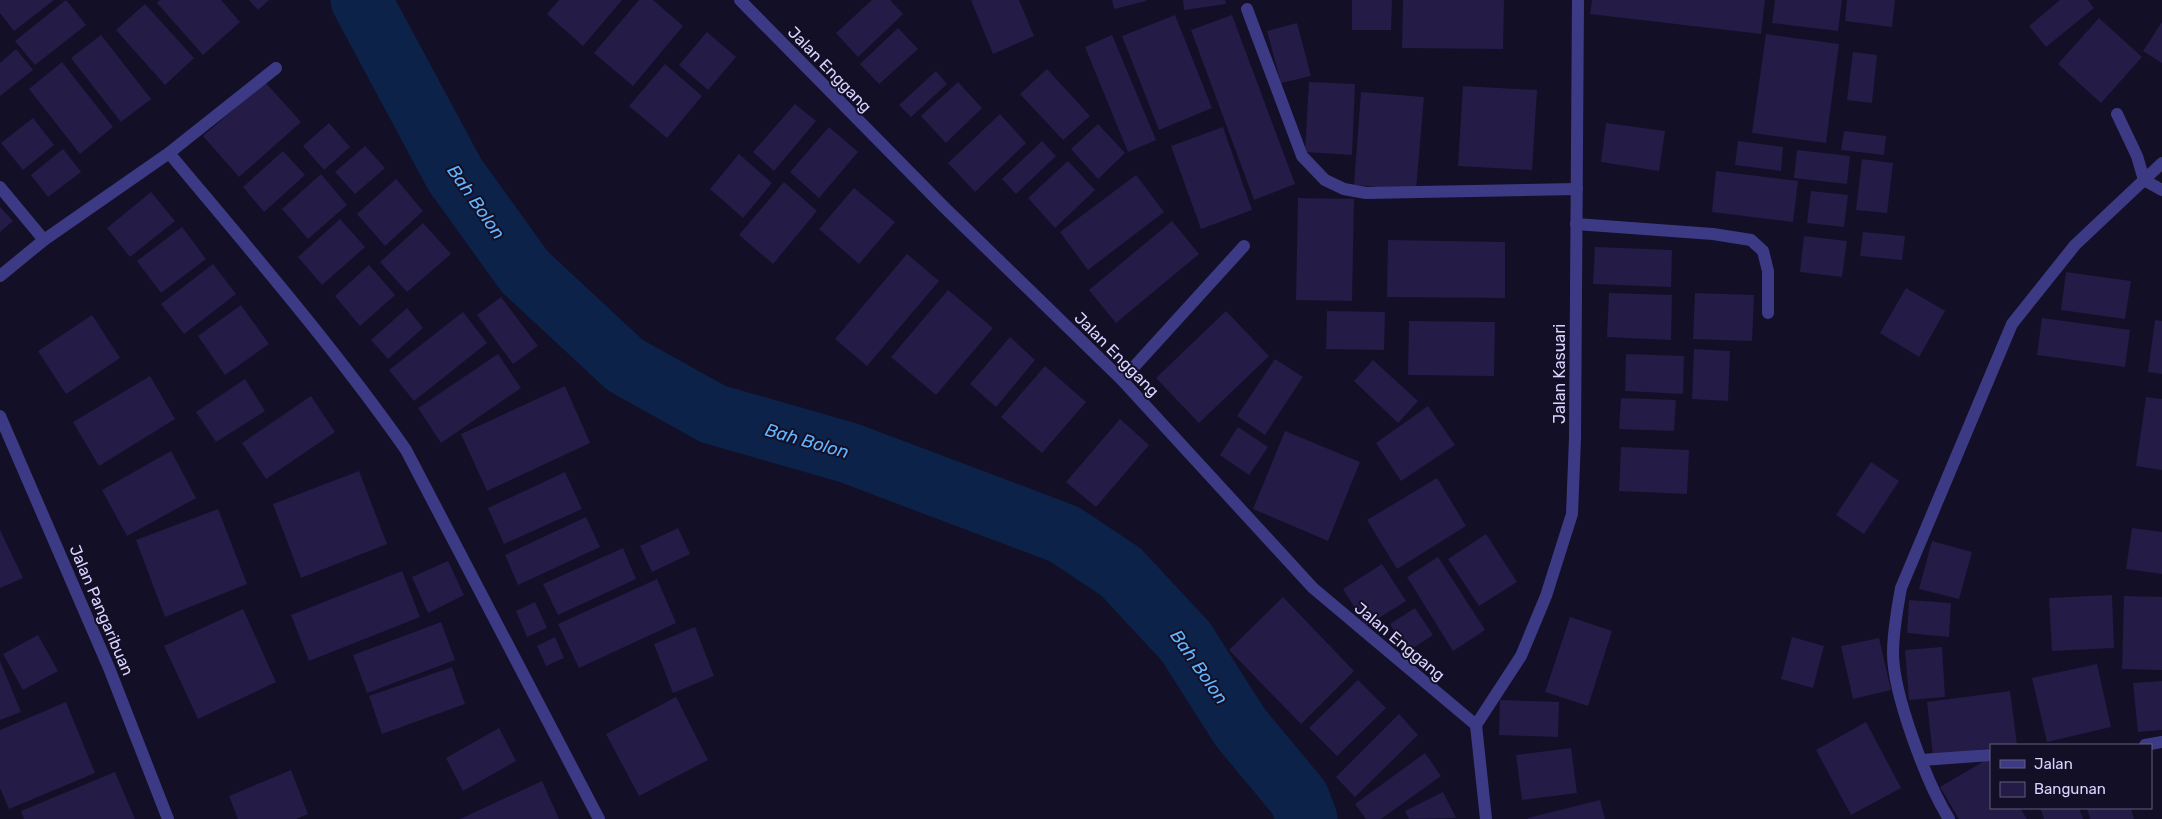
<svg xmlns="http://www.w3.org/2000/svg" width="2162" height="819" font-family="Rubik,sans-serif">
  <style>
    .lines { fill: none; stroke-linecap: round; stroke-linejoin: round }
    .river { stroke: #0c2248; stroke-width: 61 }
    .building { fill: #241b47 }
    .lane { stroke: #3d3a85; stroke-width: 12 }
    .street { stroke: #3d3a85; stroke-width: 12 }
    .labels { text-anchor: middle; stroke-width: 4; stroke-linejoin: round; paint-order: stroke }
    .street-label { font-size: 16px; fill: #d9d4ff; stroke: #130f26 }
    .water-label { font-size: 18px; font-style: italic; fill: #62b6ff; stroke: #130f26 }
  </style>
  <rect width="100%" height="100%" fill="#130f26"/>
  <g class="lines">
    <polyline class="river" points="361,0 455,175 525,272 625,365 713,414 849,453 1064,534 1121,572 1186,642 1240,727 1299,798 1307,819"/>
  </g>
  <g class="building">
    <polygon points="0,0 54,0 14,31 0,13"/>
    <polygon points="66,0 86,25 35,65 15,41"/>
    <polygon points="160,0 221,0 240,22 203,55 157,3"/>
    <polygon points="249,0 269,0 258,10"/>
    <polygon points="559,0 622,0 583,46 547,14"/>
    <polygon points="639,0 653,0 683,26 633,86 594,53"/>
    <polygon points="872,0 890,0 903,14 858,57 836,33"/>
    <polygon points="971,0 1019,0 1034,36 993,54"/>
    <polygon points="1112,0 1146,0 1146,1 1114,9"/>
    <polygon points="1183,0 1225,0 1226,4 1184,10"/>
    <polygon points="1352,0 1392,0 1391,30 1352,30"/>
    <polygon points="1403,0 1504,0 1503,49 1402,48"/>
    <polygon points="1592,0 1765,0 1761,34 1590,14"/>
    <polygon points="1775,0 1842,0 1838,31 1772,23"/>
    <polygon points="1847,0 1895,0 1892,27 1845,21"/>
    <polygon points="2060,0 2088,0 2094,8 2046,47 2029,26"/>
    <polygon points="145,4 194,58 165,85 116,30"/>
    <polygon points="1175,15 1212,108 1159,130 1122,36"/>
    <polygon points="1232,15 1295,184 1254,200 1191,30"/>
    <polygon points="2099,18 2142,57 2101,103 2058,64"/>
    <polygon points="2162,22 2162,63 2143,51"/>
    <polygon points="1297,23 1311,76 1281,83 1267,31"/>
    <polygon points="898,28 918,49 879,84 860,64"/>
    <polygon points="707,32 736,57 708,90 679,65"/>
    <polygon points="1766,34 1839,44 1826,143 1752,133"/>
    <polygon points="101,35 151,99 121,122 71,58"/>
    <polygon points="1112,35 1156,140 1128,152 1085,47"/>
    <polygon points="16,49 33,70 0,96 0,63"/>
    <polygon points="1853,52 1877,55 1872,103 1847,100"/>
    <polygon points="62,62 113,127 80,154 29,89"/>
    <polygon points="665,64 702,96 667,138 629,106"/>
    <polygon points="1047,69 1090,116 1063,140 1020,94"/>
    <polygon points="936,71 947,84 911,117 899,105"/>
    <polygon points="265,82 301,122 239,177 203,136"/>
    <polygon points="958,82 982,108 946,143 921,116"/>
    <polygon points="1309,82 1355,84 1352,155 1305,152"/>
    <polygon points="1463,86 1537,90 1532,170 1458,166"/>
    <polygon points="1361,92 1424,97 1416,190 1354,185"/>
    <polygon points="795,104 816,121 774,171 753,152"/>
    <polygon points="1000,114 1026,143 975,192 948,163"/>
    <polygon points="33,118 54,145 23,170 1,143"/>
    <polygon points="329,123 350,147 324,170 303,146"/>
    <polygon points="1606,123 1665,131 1659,171 1601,162"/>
    <polygon points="1098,124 1125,153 1098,179 1071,149"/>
    <polygon points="829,127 858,152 819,198 790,172"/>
    <polygon points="1223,127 1252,210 1201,229 1171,146"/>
    <polygon points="1844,131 1886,136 1884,155 1841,150"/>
    <polygon points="1042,141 1056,156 1016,194 1002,179"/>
    <polygon points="1738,141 1783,147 1781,171 1735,165"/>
    <polygon points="365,146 385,168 355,194 335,172"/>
    <polygon points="63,149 81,172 48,197 31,175"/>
    <polygon points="1797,150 1850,156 1847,184 1794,178"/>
    <polygon points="283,151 305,175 264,212 243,187"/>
    <polygon points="739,154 772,183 743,218 710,189"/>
    <polygon points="1862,159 1893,163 1887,213 1856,210"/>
    <polygon points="1068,161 1095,190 1055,228 1028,198"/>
    <polygon points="1716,171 1798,181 1793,222 1712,212"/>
    <polygon points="321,174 347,205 308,239 282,209"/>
    <polygon points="1136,175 1164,212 1088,270 1060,232"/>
    <polygon points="396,179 423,211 385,246 357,214"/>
    <polygon points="784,182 817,211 773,264 739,235"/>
    <polygon points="854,188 895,222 859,264 819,229"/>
    <polygon points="1811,191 1848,195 1844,227 1807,223"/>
    <polygon points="151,192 175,221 130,257 107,228"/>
    <polygon points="1298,198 1354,199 1352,301 1296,300"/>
    <polygon points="0,207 13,221 0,232"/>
    <polygon points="340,219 365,247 322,285 298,257"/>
    <polygon points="1172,221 1199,254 1116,323 1089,290"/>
    <polygon points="423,223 451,254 407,292 380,262"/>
    <polygon points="182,227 206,259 161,293 137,261"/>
    <polygon points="1863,232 1905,236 1902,260 1860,256"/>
    <polygon points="1804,236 1847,241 1842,277 1800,272"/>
    <polygon points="1388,240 1505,242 1505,298 1387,297"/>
    <polygon points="1595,247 1672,250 1671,287 1593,284"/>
    <polygon points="907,254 939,281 867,366 835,339"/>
    <polygon points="213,264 236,294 184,334 161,304"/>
    <polygon points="369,265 395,295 360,326 335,296"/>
    <polygon points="2066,272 2131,281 2125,319 2061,310"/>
    <polygon points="1906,288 1945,311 1919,357 1880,333"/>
    <polygon points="948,290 993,328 936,395 891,357"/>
    <polygon points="1609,293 1672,295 1671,340 1607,337"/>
    <polygon points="1695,293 1754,295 1752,341 1693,339"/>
    <polygon points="501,297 538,346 513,364 477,315"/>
    <polygon points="241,305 269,344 225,375 198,336"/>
    <polygon points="407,308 423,328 388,359 371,340"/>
    <polygon points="1226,311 1269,356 1199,423 1156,378"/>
    <polygon points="1327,311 1385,312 1384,350 1326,349"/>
    <polygon points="463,312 487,343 414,401 389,370"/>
    <polygon points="92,315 120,358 66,394 38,351"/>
    <polygon points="2042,318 2130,330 2125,367 2037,355"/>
    <polygon points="2155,320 2162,321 2162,374 2148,372"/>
    <polygon points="1409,321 1495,322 1494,376 1408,375"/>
    <polygon points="1010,337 1035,360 996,407 970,384"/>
    <polygon points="1694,349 1730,351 1728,401 1692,399"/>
    <polygon points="498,354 521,388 441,443 418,408"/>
    <polygon points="1626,354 1684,356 1683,394 1625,391"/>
    <polygon points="1275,359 1303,377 1265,435 1237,416"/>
    <polygon points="1373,360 1418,401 1398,423 1354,381"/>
    <polygon points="1045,366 1086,402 1042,453 1001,417"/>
    <polygon points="150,376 175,419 99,466 73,422"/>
    <polygon points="245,379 265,411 216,442 196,412"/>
    <polygon points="565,386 590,443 487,491 461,434"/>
    <polygon points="311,396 335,432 266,479 242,443"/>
    <polygon points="2146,397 2162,399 2162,470 2136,466"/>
    <polygon points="1621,398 1676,400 1674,431 1619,429"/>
    <polygon points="1428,406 1455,445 1401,481 1376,443"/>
    <polygon points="1120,419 1149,445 1096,507 1066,482"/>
    <polygon points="1238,427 1268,447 1249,475 1220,455"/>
    <polygon points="1285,431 1360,462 1328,541 1253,509"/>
    <polygon points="1621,447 1689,450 1687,494 1619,491"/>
    <polygon points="171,451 196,498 127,536 102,490"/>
    <polygon points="1871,462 1899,481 1864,534 1836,515"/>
    <polygon points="359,471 387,544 301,578 273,504"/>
    <polygon points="565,472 582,509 504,544 488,508"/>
    <polygon points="1437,478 1466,526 1397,569 1367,520"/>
    <polygon points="218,509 247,584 165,617 136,540"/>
    <polygon points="586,517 600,547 518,585 505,555"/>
    <polygon points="678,528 690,554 652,572 640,546"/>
    <polygon points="2132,528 2162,532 2162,574 2126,569"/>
    <polygon points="0,530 23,578 0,588"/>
    <polygon points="1486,534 1517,582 1479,606 1448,559"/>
    <polygon points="1932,541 1972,552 1959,599 1919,589"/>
    <polygon points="623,548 636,579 558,615 543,584"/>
    <polygon points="1438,557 1485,630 1453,651 1407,577"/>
    <polygon points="448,561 464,595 428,613 412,577"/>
    <polygon points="1382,564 1406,601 1366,626 1343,589"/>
    <polygon points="402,571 420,617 309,661 291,615"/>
    <polygon points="657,579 676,623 579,668 558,624"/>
    <polygon points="2112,595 2114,648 2052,651 2049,598"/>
    <polygon points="2124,596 2162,597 2162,670 2122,669"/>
    <polygon points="1283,597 1354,671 1301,724 1229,650"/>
    <polygon points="1909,600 1951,603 1949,637 1907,633"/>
    <polygon points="535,602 547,628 527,637 516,611"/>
    <polygon points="1415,608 1433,635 1407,652 1390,624"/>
    <polygon points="243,609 276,682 198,719 164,646"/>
    <polygon points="1570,617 1612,631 1588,706 1545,692"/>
    <polygon points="441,622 455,660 367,693 353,655"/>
    <polygon points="695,627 714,676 673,693 654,644"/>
    <polygon points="38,635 58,671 23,690 3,654"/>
    <polygon points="555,637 564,658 546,666 537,646"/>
    <polygon points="1792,637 1824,646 1813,688 1781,679"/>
    <polygon points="1879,638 1891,690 1853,699 1841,646"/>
    <polygon points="1942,647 1945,697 1909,700 1905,650"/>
    <polygon points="0,661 21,712 0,720"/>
    <polygon points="2097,664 2111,727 2047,742 2032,678"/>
    <polygon points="452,667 465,704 382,734 369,696"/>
    <polygon points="1358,680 1386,708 1337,756 1309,728"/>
    <polygon points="2162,681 2162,730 2138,732 2133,683"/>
    <polygon points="2010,691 2017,745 1991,745 1991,748 1933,756 1927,702"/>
    <polygon points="676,697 708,760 639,796 606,734"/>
    <polygon points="1500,700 1559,702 1558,737 1499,735"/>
    <polygon points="66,702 95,773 9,809 0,788 0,730"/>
    <polygon points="1399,714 1418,735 1355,797 1336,777"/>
    <polygon points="1866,722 1901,788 1851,815 1816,750"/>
    <polygon points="499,728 516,761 463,791 446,758"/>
    <polygon points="1571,748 1577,793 1522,800 1516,755"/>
    <polygon points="1425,753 1441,776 1381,819 1366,819 1355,804"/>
    <polygon points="1991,757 1991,808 2020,808 2027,819 1959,819 1940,787"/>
    <polygon points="291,770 308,814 296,819 238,819 229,796"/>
    <polygon points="115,772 135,819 24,819 21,811"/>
    <polygon points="542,781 559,819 460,819"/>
    <polygon points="1443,792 1456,818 1409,819 1405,811"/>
    <polygon points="1600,800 1605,819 1528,819 1528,818"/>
    <polygon points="2040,808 2079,808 2083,819 2044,819"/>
    <polygon points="2087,808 2131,808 2134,819 2090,819"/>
  </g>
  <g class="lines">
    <polyline class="lane" points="1122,380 1244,246"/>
    <g class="street">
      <polyline points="740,0 944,207 1122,380 1313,588 1476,725"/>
      <polyline points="1247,9 1302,156 1325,180 1344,189 1366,193 1577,189"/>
      <polyline points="2117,114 2137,156 2144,180 2162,190"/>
      <path d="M 169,153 C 250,250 333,346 406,450 L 599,819"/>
      <polyline points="0,187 44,240"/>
      <polyline points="1576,224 1713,234 1751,240 1763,251 1768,271 1768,313"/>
      <polyline points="0,276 44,240 169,153 276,68"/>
      <polyline points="0,416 109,668 168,819"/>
      <polyline points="1476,725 1521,656 1546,596 1572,514 1575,438 1578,0"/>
      <polyline points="1476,725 1486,819"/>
      <polyline points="2145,745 2162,742"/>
      <polyline points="1922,760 1991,755"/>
      <path d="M 1949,819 C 1927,784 1893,694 1893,653 C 1893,631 1897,610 1901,588 L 2012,324 L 2075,245 L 2162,163"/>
    </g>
  </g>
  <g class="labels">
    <g class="street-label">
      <text transform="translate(830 69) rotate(46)" y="6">Jalan Enggang</text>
      <text transform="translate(1117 354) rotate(45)" y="6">Jalan Enggang</text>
      <text transform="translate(1559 374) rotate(-90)" y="6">Jalan Kasuari</text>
      <text transform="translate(102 610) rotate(67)" y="6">Jalan Pangaribuan</text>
      <text transform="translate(1400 641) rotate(40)" y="6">Jalan Enggang</text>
    </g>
    <g class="water-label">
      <text transform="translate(476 202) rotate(55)" y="6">Bah Bolon</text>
      <text transform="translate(807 441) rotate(16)" y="6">Bah Bolon</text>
      <text transform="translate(1199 667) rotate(55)" y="6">Bah Bolon</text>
    </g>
  </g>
  <rect x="1990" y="744" width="162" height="65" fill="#130f26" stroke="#625e7d"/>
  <rect x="2000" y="760" width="25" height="8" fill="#3d3a85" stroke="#625e7d"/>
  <text x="2034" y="769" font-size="15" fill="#d9d4ff">Jalan</text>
  <rect x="2000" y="782" width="25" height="15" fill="#241b47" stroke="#625e7d"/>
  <text x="2034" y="794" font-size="15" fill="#d9d4ff">Bangunan</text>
</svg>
